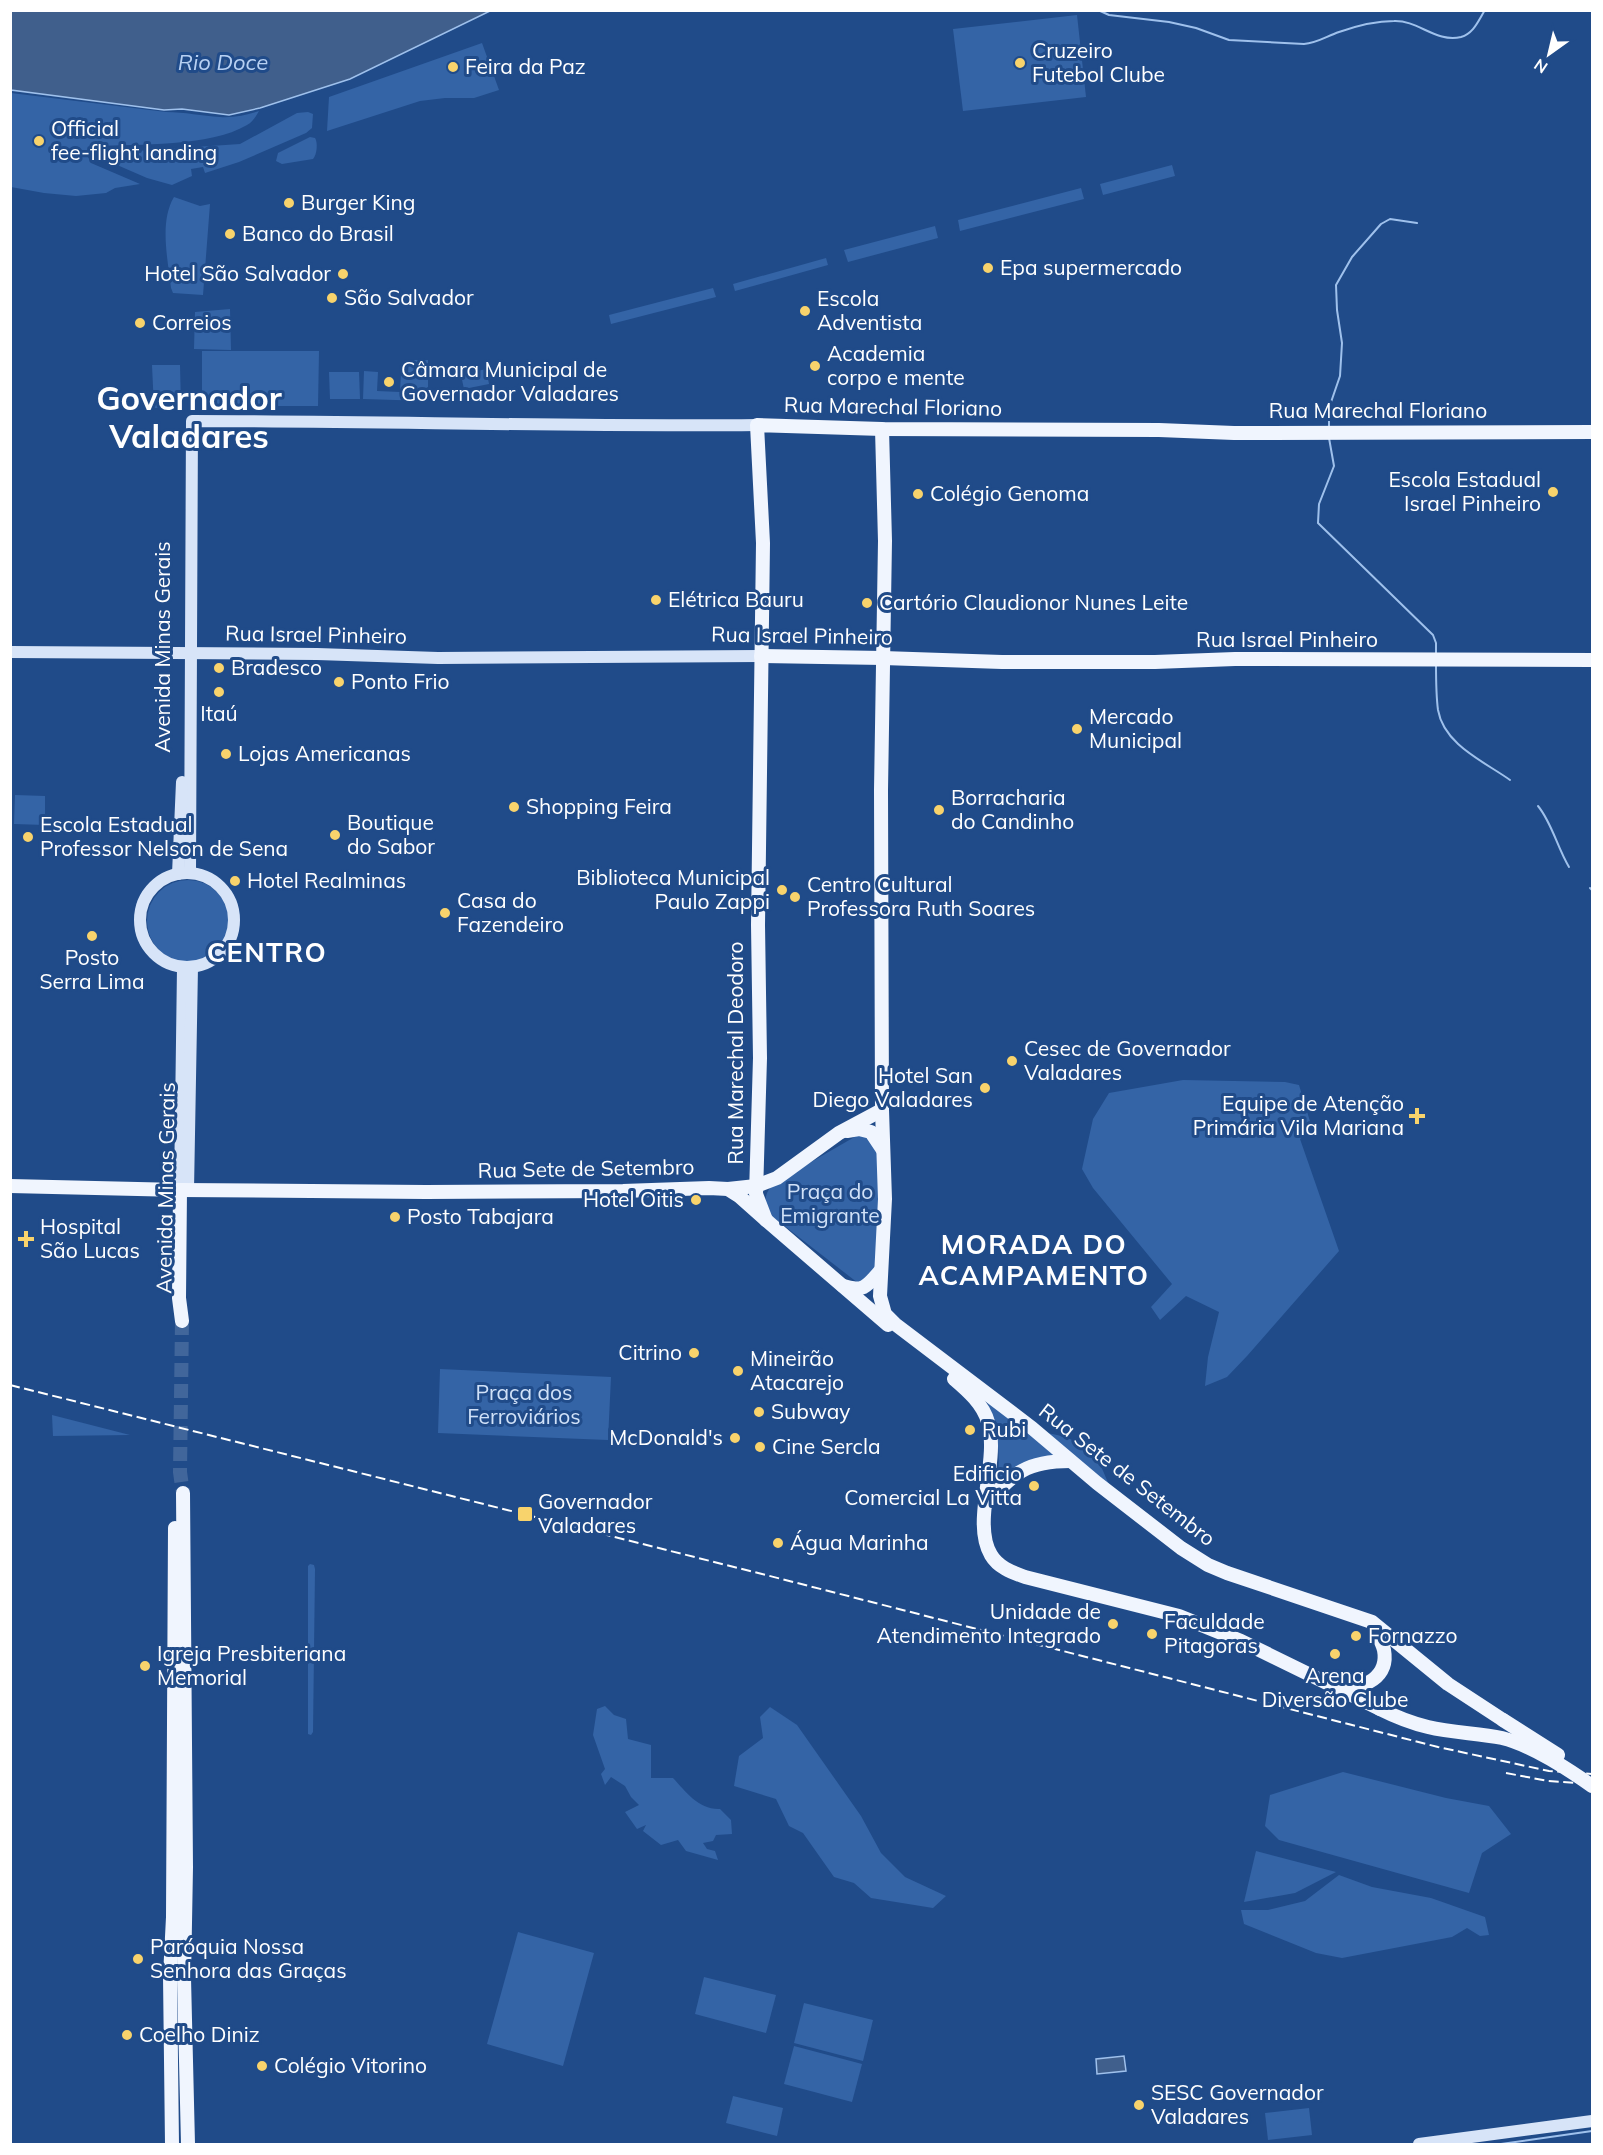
<svg xmlns="http://www.w3.org/2000/svg" width="1603" height="2155" font-family="Mulish,sans-serif">
  <style>
    .green { fill: #3464a6 }
    .water { fill: #405f8c; stroke: #9fc1ec; stroke-width: 1.5 }
    .lines { fill: none; stroke-linecap: round; stroke-linejoin: round }
    .stream { stroke: #9fc1ec; stroke-width: 2 }
    .primary-tunnel { stroke: #41669b; stroke-width: 14; stroke-dasharray: 14 7; stroke-linecap: butt }
    .secondary { stroke: #d7e4f8; stroke-width: 12 }
    .primary { stroke: #f0f5fe; stroke-width: 14 }
    .rail { stroke: #fff; stroke-width: 2; stroke-dasharray: 10 4.5; stroke-linecap: butt }
    .primary-bridge { stroke: #f0f5fe; stroke-width: 14 }
    .poi-dot { fill: #f8d36c; stroke: #204b89; stroke-width: 2 }
    .labels { text-anchor: middle; stroke-width: 6; stroke-linejoin: round; paint-order: stroke }
    .poi-label { font-size: 21px; fill: #fff; stroke: #204b89; text-anchor: start }
    .street-label { font-size: 21px; fill: #fff; stroke: #204b89 }
    .park-label { font-size: 21px; fill: #d0e1f8; stroke: #204b89 }
    .water-label { font-size: 22px; font-style: italic; fill: #b7d0f2; stroke: #204b89 }
    .district-label { font-size: 27px; font-weight: bold; letter-spacing: 1.5px; fill: #fff; stroke: #204b89 }
    .town-label { font-size: 33px; font-weight: bold; fill: #fff; stroke: #204b89 }
  </style>
  <rect width="100%" height="100%" fill="#204b89"/>
  <g class="green">
    <polygon points="1077,15 1086,97 963,111 953,29"/>
    <polygon points="482,43 499,90 474,98 445,98 420,101 327,131 329,97"/>
    <path d="M 11,93 L 166,112 C 185,112 202,116 220,117 C 234,118 247,115 259,111 C 256,116 253,122 247,125 C 210,147 138,144 95,146 L 88,157 L 91,163 L 140,184 L 115,188 L 106,193 L 76,196 L 44,193 L 11,187 Z"/>
    <polygon points="308,112 313,114 312,128 306,133 239,162 205,173 203,167 191,169 192,176 172,185 147,178 101,158 103,154 107,153 240,144 297,113"/>
    <path d="M 310,137 L 315,138 C 318,142 317,155 313,159 L 282,164 L 276,161 L 278,153 Z"/>
    <polygon points="1172,165 1175,176 1103,195 1100,184"/>
    <polygon points="1081,188 1084,199 960,231 958,220"/>
    <path d="M 174,197 L 200,206 L 210,204 L 203,295 L 173,293 L 171,288 C 168,260 159,222 174,197 Z"/>
    <polygon points="935,226 938,238 848,262 844,250"/>
    <polygon points="826,258 828,265 735,291 733,284"/>
    <polygon points="713,288 716,297 611,324 609,315"/>
    <polygon points="230,309 231,350 194,349 195,312"/>
    <polygon points="202,351 319,351 318,406 202,406"/>
    <polygon points="409,360 428,360 428,401 363,399 364,371 378,372 377,391 400,392 401,373 408,373"/>
    <polygon points="152,365 180,365 181,407 154,408"/>
    <polygon points="486,369 489,384 464,389 461,375"/>
    <polygon points="329,372 359,372 360,399 330,399"/>
    <polygon points="15,795 45,796 45,825 14,824"/>
    <circle cx="188" cy="921" r="41"/>
    <polygon points="1183,1080 1285,1082 1299,1085 1312,1128 1300,1139 1339,1251 1247,1356 1227,1377 1205,1386 1208,1357 1219,1312 1186,1296 1160,1320 1151,1307 1172,1284 1093,1188 1082,1169 1093,1119 1109,1093"/>
    <path d="M 858,1135 L 871,1137 L 876,1147 L 878,1161 L 878,1265 L 875,1273 L 858,1283 L 769,1214 C 763,1202 765,1193 773,1184 Z"/>
    <polygon points="440,1369 611,1377 608,1440 438,1433"/>
    <path d="M 985,1398 L 1060,1456 L 996,1488 C 1002,1456 998,1427 985,1398 Z"/>
    <polygon points="52,1415 130,1435 53,1436"/>
    <path d="M 1046,1433 C 1063,1435 1083,1442 1095,1455 C 1101,1464 1105,1477 1110,1486 Z"/>
    <polygon points="310,1564 314,1565 315,1569 313,1732 311,1735 308,1734 308,1566"/>
    <path d="M 605,1706 L 614,1715 L 626,1719 L 628,1739 L 651,1745 L 651,1778 L 673,1778 C 686,1792 699,1810 720,1809 L 731,1820 L 732,1834 L 716,1835 L 713,1841 L 703,1843 L 707,1849 L 715,1851 L 718,1860 L 686,1851 L 678,1840 L 661,1845 L 643,1831 L 646,1825 L 637,1829 L 625,1812 L 639,1805 L 631,1797 L 625,1786 L 611,1777 L 605,1785 L 601,1774 L 605,1769 L 593,1735 L 597,1709 Z"/>
    <polygon points="770,1707 797,1725 861,1816 881,1853 905,1877 946,1896 933,1908 871,1898 854,1883 834,1877 803,1833 789,1826 776,1799 734,1786 739,1756 763,1738 760,1717"/>
    <polygon points="1343,1772 1446,1798 1489,1806 1511,1834 1482,1853 1469,1893 1279,1840 1265,1826 1270,1795"/>
    <polygon points="1256,1851 1336,1872 1295,1893 1244,1902"/>
    <polygon points="1339,1875 1372,1887 1431,1898 1485,1917 1489,1935 1480,1936 1467,1928 1452,1937 1342,1958 1316,1953 1244,1924 1241,1910 1268,1910 1305,1901"/>
    <polygon points="518,1932 594,1953 563,2066 487,2044"/>
    <polygon points="704,1977 776,1995 766,2033 695,2014"/>
    <polygon points="804,2003 873,2020 863,2061 794,2043"/>
    <polygon points="794,2046 862,2064 852,2102 784,2084"/>
    <polygon points="733,2096 783,2108 777,2136 726,2123"/>
    <polygon points="1309,2108 1312,2135 1268,2140 1265,2113"/>
  </g>
  <g class="water">
    <polygon points="11,10 490,10 490,11 350,79 260,108 229,115 182,109 164,110 11,90"/>
    <polygon points="1124,2056 1126,2071 1097,2074 1096,2059"/>
  </g>
  <g class="lines">
    <g class="stream">
      <path d="M 1098,10 L 1109,15 L 1169,22 L 1196,28 L 1229,40 L 1304,44 C 1317,43 1327,36 1339,32 C 1356,26 1376,21 1394,21 C 1418,20 1436,43 1461,37 C 1474,33 1478,21 1485,10"/>
      <polyline points="1329,429 1329,408 1340,376 1342,343 1337,310 1336,285 1352,257 1381,224 1390,219 1417,223"/>
      <polyline points="1329,438 1334,466 1319,504 1318,523 1433,635 1436,643 1436,655"/>
      <path d="M 1436,664 C 1436,679 1436,695 1438,710 C 1444,745 1485,762 1510,780"/>
      <path d="M 1538,806 C 1552,823 1557,847 1569,867"/>
      <polyline points="1590,888 1592,890"/>
      <polyline points="1501,2144 1592,2131"/>
    </g>
    <polyline class="primary-tunnel" points="182,1321 180,1472 183,1493"/>
    <g class="secondary">
      <polyline points="10,652 317,654 438,658 761,656"/>
      <path d="M 190,873 L 192,421 C 381,421 569,427 757,425"/>
      <circle cx="187" cy="920" r="47"/>
      <polyline points="178,874 182,782"/>
      <polyline points="180,1190 183,967"/>
      <polyline points="188,1190 192,967"/>
      <polyline points="1419,2144 1592,2121"/>
    </g>
    <g class="primary">
      <polyline points="882,429 885,541 881,790 882,1110 885,1199 880,1296 885,1314 895,1324 1032,1428 1097,1483 1181,1548 1208,1565 1227,1573 1372,1622 1448,1684 1503,1720"/>
      <polyline points="761,656 883,658 1002,662 1155,662 1235,659 1592,660"/>
      <polyline points="847,1131 859,1129 871,1132 883,1150"/>
      <polyline points="10,1186 180,1190 426,1192 623,1191 709,1188 728,1189 739,1196 766,1220 888,1325"/>
      <polyline points="728,1189 756,1186 777,1178 839,1133 882,1110"/>
      <polyline points="180,1190 179,1298 182,1321"/>
      <polyline points="766,1220 756,1194 760,1058 758,925 763,543 757,425 882,429 1159,430 1234,433 1592,432"/>
      <path d="M 843,1286 C 864,1293 868,1285 881,1270"/>
      <path d="M 954,1379 C 968,1391 983,1404 988,1422 C 1000,1460 971,1522 991,1555 C 998,1567 1011,1572 1025,1577 L 1179,1616 L 1241,1641 L 1380,1709"/>
      <polyline points="183,1493 186,1867 184,1978 188,2144"/>
      <path d="M 986,1504 C 1013,1473 1027,1461 1070,1461"/>
      <path d="M 1342,1688 C 1364,1689 1389,1677 1384,1650 C 1382,1642 1376,1632 1373,1624"/>
      <polyline points="172,2144 170,1976 173,1917 175,1528"/>
    </g>
    <g class="rail">
      <polyline points="10,1385 762,1574 1438,1747 1549,1771 1592,1774"/>
      <polyline points="1506,1773 1548,1781 1592,1784"/>
    </g>
    <g class="primary-bridge">
      <path d="M 1380,1709 C 1396,1717 1411,1723 1428,1727 C 1452,1733 1478,1733 1502,1738 C 1531,1745 1568,1769 1592,1786"/>
      <polyline points="1503,1720 1558,1755"/>
    </g>
  </g>
  <g class="poi-dot">
    <circle cx="1020" cy="63" r="6"/>
    <circle cx="453" cy="67" r="6"/>
    <circle cx="39" cy="141" r="6"/>
    <circle cx="289" cy="203" r="6"/>
    <circle cx="230" cy="234" r="6"/>
    <circle cx="988" cy="268" r="6"/>
    <circle cx="343" cy="274" r="6"/>
    <circle cx="332" cy="298" r="6"/>
    <circle cx="805" cy="311" r="6"/>
    <circle cx="140" cy="323" r="6"/>
    <circle cx="815" cy="366" r="6"/>
    <circle cx="389" cy="382" r="6"/>
    <circle cx="1553" cy="492" r="6"/>
    <circle cx="918" cy="494" r="6"/>
    <circle cx="656" cy="600" r="6"/>
    <circle cx="867" cy="603" r="6"/>
    <circle cx="219" cy="668" r="6"/>
    <circle cx="339" cy="682" r="6"/>
    <circle cx="219" cy="692" r="6"/>
    <circle cx="1077" cy="729" r="6"/>
    <circle cx="226" cy="754" r="6"/>
    <circle cx="514" cy="807" r="6"/>
    <circle cx="939" cy="810" r="6"/>
    <circle cx="335" cy="835" r="6"/>
    <circle cx="28" cy="837" r="6"/>
    <circle cx="235" cy="881" r="6"/>
    <circle cx="782" cy="890" r="6"/>
    <circle cx="795" cy="897" r="6"/>
    <circle cx="445" cy="913" r="6"/>
    <circle cx="92" cy="936" r="6"/>
    <circle cx="1012" cy="1061" r="6"/>
    <circle cx="985" cy="1088" r="6"/>
    <path d="M1414 1107h6v6h6v6h-6v6h-6v-6h-6v-6h6z"/>
    <circle cx="696" cy="1200" r="6"/>
    <circle cx="395" cy="1217" r="6"/>
    <path d="M23 1230h6v6h6v6h-6v6h-6v-6h-6v-6h6z"/>
    <circle cx="694" cy="1353" r="6"/>
    <circle cx="738" cy="1371" r="6"/>
    <circle cx="759" cy="1412" r="6"/>
    <circle cx="970" cy="1430" r="6"/>
    <circle cx="735" cy="1438" r="6"/>
    <circle cx="760" cy="1447" r="6"/>
    <circle cx="1034" cy="1486" r="6"/>
    <rect x="517" y="1506" width="16" height="16" rx="3"/>
    <circle cx="778" cy="1543" r="6"/>
    <circle cx="1113" cy="1624" r="6"/>
    <circle cx="1152" cy="1634" r="6"/>
    <circle cx="1356" cy="1636" r="6"/>
    <circle cx="1335" cy="1654" r="6"/>
    <circle cx="145" cy="1666" r="6"/>
    <circle cx="138" cy="1959" r="6"/>
    <circle cx="127" cy="2035" r="6"/>
    <circle cx="262" cy="2066" r="6"/>
    <circle cx="1139" cy="2105" r="6"/>
  </g>
  <g class="labels">
    <g class="poi-label">
      <text x="1032" y="58">Cruzeiro<tspan x="1032" dy="24">Futebol Clube</tspan></text>
      <text x="465" y="74">Feira da Paz</text>
      <text x="51" y="136">Official<tspan x="51" dy="24">fee-flight landing</tspan></text>
      <text x="301" y="210">Burger King</text>
      <text x="242" y="241">Banco do Brasil</text>
      <text x="1000" y="275">Epa supermercado</text>
      <text x="331" y="281" text-anchor="end">Hotel São Salvador</text>
      <text x="344" y="305">São Salvador</text>
      <text x="817" y="306">Escola<tspan x="817" dy="24">Adventista</tspan></text>
      <text x="152" y="330">Correios</text>
      <text x="827" y="361">Academia<tspan x="827" dy="24">corpo e mente</tspan></text>
      <text x="401" y="377">Câmara Municipal de<tspan x="401" dy="24">Governador Valadares</tspan></text>
      <text x="1541" y="487" text-anchor="end">Escola Estadual<tspan x="1541" dy="24">Israel Pinheiro</tspan></text>
      <text x="930" y="501">Colégio Genoma</text>
      <text x="668" y="607">Elétrica Bauru</text>
      <text x="879" y="610">Cartório Claudionor Nunes Leite</text>
      <text x="231" y="675">Bradesco</text>
      <text x="351" y="689">Ponto Frio</text>
      <text x="219" y="721" text-anchor="middle">Itaú</text>
      <text x="1089" y="724">Mercado<tspan x="1089" dy="24">Municipal</tspan></text>
      <text x="238" y="761">Lojas Americanas</text>
      <text x="951" y="805">Borracharia<tspan x="951" dy="24">do Candinho</tspan></text>
      <text x="526" y="814">Shopping Feira</text>
      <text x="347" y="830">Boutique<tspan x="347" dy="24">do Sabor</tspan></text>
      <text x="40" y="832">Escola Estadual<tspan x="40" dy="24">Professor Nelson de Sena</tspan></text>
      <text x="770" y="885" text-anchor="end">Biblioteca Municipal<tspan x="770" dy="24">Paulo Zappi</tspan></text>
      <text x="247" y="888">Hotel Realminas</text>
      <text x="807" y="892">Centro Cultural<tspan x="807" dy="24">Professora Ruth Soares</tspan></text>
      <text x="457" y="908">Casa do<tspan x="457" dy="24">Fazendeiro</tspan></text>
      <text x="92" y="965" text-anchor="middle">Posto<tspan x="92" dy="24">Serra Lima</tspan></text>
      <text x="1024" y="1056">Cesec de Governador<tspan x="1024" dy="24">Valadares</tspan></text>
      <text x="973" y="1083" text-anchor="end">Hotel San<tspan x="973" dy="24">Diego Valadares</tspan></text>
      <text x="1404" y="1111" text-anchor="end">Equipe de Atenção<tspan x="1404" dy="24">Primária Vila Mariana</tspan></text>
      <text x="684" y="1207" text-anchor="end">Hotel Oitis</text>
      <text x="407" y="1224">Posto Tabajara</text>
      <text x="40" y="1234">Hospital<tspan x="40" dy="24">São Lucas</tspan></text>
      <text x="682" y="1360" text-anchor="end">Citrino</text>
      <text x="750" y="1366">Mineirão<tspan x="750" dy="24">Atacarejo</tspan></text>
      <text x="771" y="1419">Subway</text>
      <text x="982" y="1437">Rubi</text>
      <text x="723" y="1445" text-anchor="end">McDonald's</text>
      <text x="772" y="1454">Cine Sercla</text>
      <text x="1022" y="1481" text-anchor="end">Edificio<tspan x="1022" dy="24">Comercial La Vitta</tspan></text>
      <text x="538" y="1509">Governador<tspan x="538" dy="24">Valadares</tspan></text>
      <text x="790" y="1550">Água Marinha</text>
      <text x="1101" y="1619" text-anchor="end">Unidade de<tspan x="1101" dy="24">Atendimento Integrado</tspan></text>
      <text x="1164" y="1629">Faculdade<tspan x="1164" dy="24">Pitagoras</tspan></text>
      <text x="1368" y="1643">Fornazzo</text>
      <text x="157" y="1661">Igreja Presbiteriana<tspan x="157" dy="24">Memorial</tspan></text>
      <text x="1335" y="1683" text-anchor="middle">Arena<tspan x="1335" dy="24">Diversão Clube</tspan></text>
      <text x="150" y="1954">Paróquia Nossa<tspan x="150" dy="24">Senhora das Graças</tspan></text>
      <text x="139" y="2042">Coelho Diniz</text>
      <text x="274" y="2073">Colégio Vitorino</text>
      <text x="1151" y="2100">SESC Governador<tspan x="1151" dy="24">Valadares</tspan></text>
    </g>
    <g class="street-label">
      <text transform="translate(893 407) rotate(1)" y="7">Rua Marechal Floriano</text>
      <text x="1378" y="418">Rua Marechal Floriano</text>
      <text transform="translate(316 635) rotate(1)" y="7">Rua Israel Pinheiro</text>
      <text transform="translate(802 636) rotate(1)" y="7">Rua Israel Pinheiro</text>
      <text x="1287" y="647">Rua Israel Pinheiro</text>
      <text transform="translate(163 647) rotate(-90)" y="7">Avenida Minas Gerais</text>
      <text transform="translate(736 1053) rotate(-90)" y="7">Rua Marechal Deodoro</text>
      <text transform="translate(586 1169) rotate(-1)" y="7">Rua Sete de Setembro</text>
      <text transform="translate(166 1188) rotate(-89)" y="7">Avenida Minas Gerais</text>
      <text transform="translate(1127 1475) rotate(38)" y="7">Rua Sete de Setembro</text>
    </g>
    <g class="park-label">
      <text x="830" y="1199">Praça do<tspan x="830" dy="24">Emigrante</tspan></text>
      <text x="524" y="1400">Praça dos<tspan x="524" dy="24">Ferroviários</tspan></text>
    </g>
    <g class="water-label">
      <text x="223" y="70">Rio Doce</text>
    </g>
    <g class="district-label">
      <text x="267" y="962">CENTRO</text>
      <text x="1034" y="1254">MORADA DO<tspan x="1034" dy="31">ACAMPAMENTO</tspan></text>
    </g>
    <g class="town-label">
      <text x="189" y="410">Governador<tspan x="189" dy="38">Valadares</tspan></text>
    </g>
  </g>
  <rect width="1603" height="2155" fill="none" stroke="#ffffff" stroke-width="24"/>
  <g transform="translate(1549 54) rotate(214)" stroke="#204b89" stroke-width="4.5" paint-order="stroke">
  <path d="M0-4.5L10 22L0 15L-10 22Z" fill="#ffffff"/>
  <text y="-9" font-size="16" font-weight="bold" text-anchor="middle" fill="#ffffff">N</text>
  </g>
</svg>
